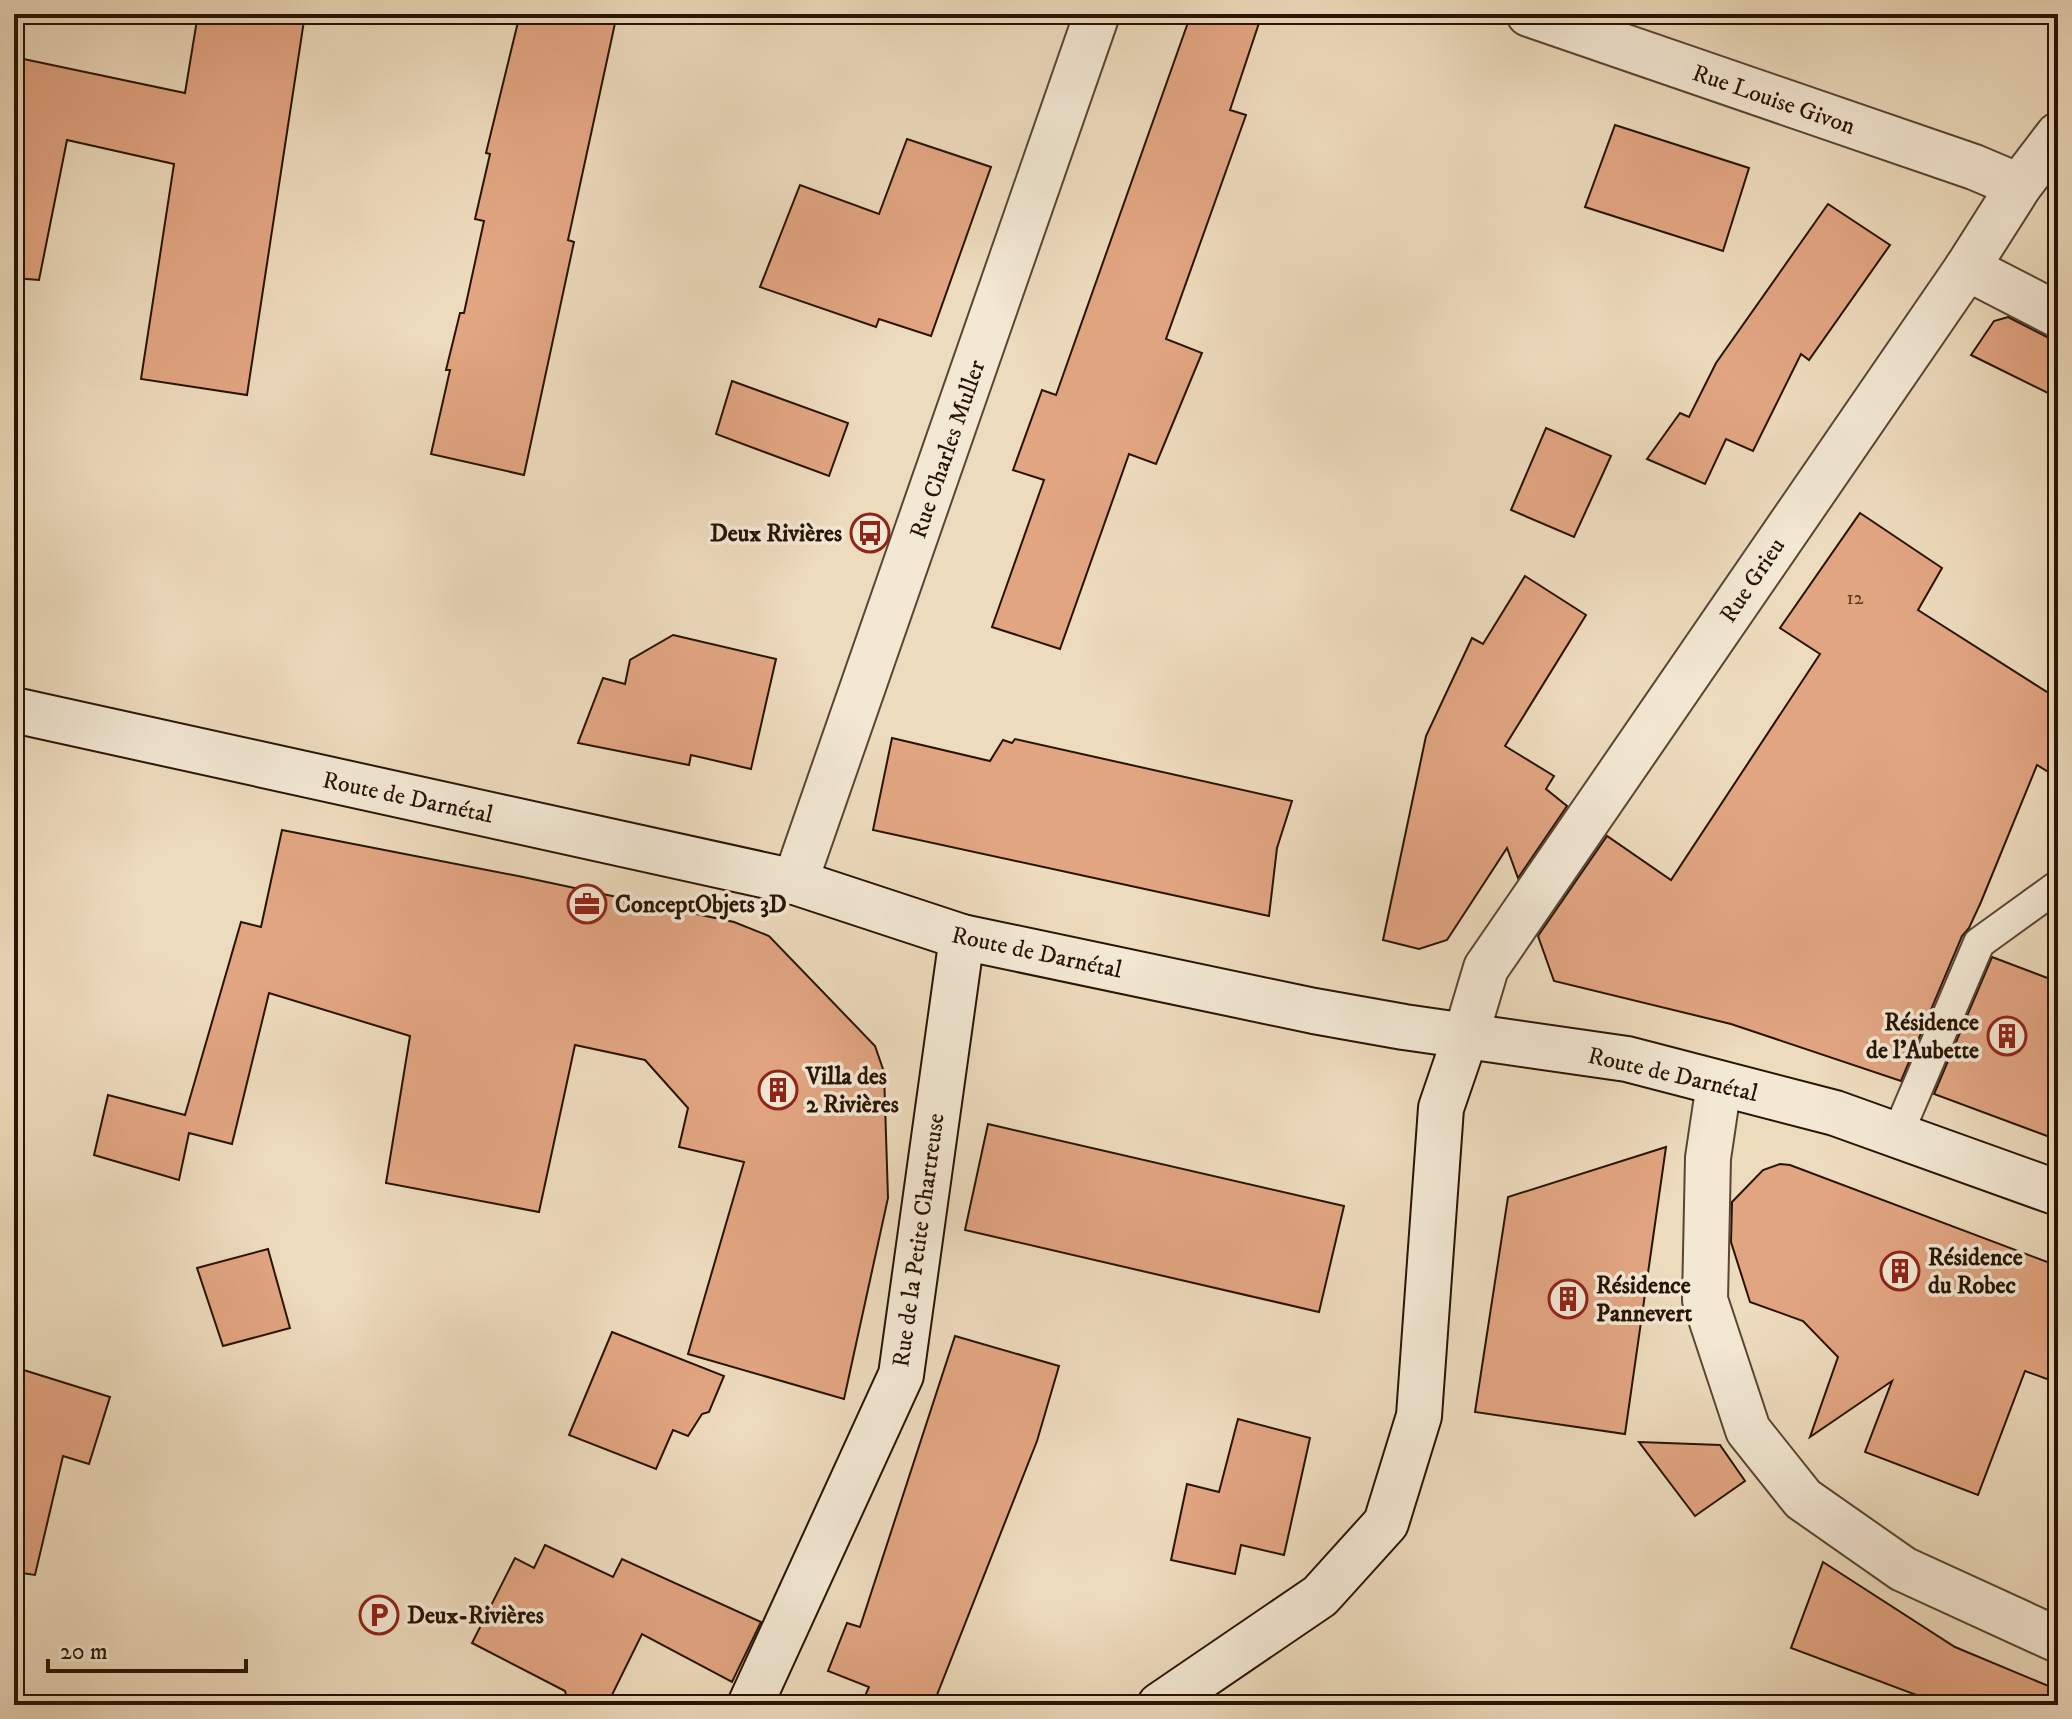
<svg xmlns="http://www.w3.org/2000/svg" width="2072" height="1719" font-family="'IM FELL DW Pica',serif">
  <style>
    .building { fill: #e2a582; stroke: #281303; stroke-width: 2 }
    .lines { fill: none; stroke-linecap: round; stroke-linejoin: round }
    .lane-casing { stroke: #594532; stroke-width: 34 }
    .street-casing { stroke: #594532; stroke-width: 48 }
    .secondary-casing { stroke: #281303; stroke-width: 48 }
    .lane { stroke: #f3e8d4; stroke-width: 30 }
    .street { stroke: #f3e8d4; stroke-width: 44 }
    .secondary { stroke: #f3e8d4; stroke-width: 44 }
    .labels { text-anchor: middle; stroke-width: 7; stroke-linejoin: round; paint-order: stroke }
    .number-label { font-size: 20px; fill: #563823 }
    .street-label { font-size: 24px; fill: #281303; stroke: #f3e8d4 }
    .poi-label { font-size: 24px; font-weight: bold; fill: #281303; stroke: #f3e8d4; text-anchor: start }
  </style>
  <rect width="100%" height="100%" fill="#eddbbd"/>
  <filter id="stains"><feTurbulence type="fractalNoise" baseFrequency=".0025" numOctaves="4"/><feColorMatrix values="0 0 0 0 .2 0 0 0 0 .09 0 0 0 0 .02 0 0 0 .5 -.17"/></filter>
  <radialGradient id="worn" r=".72"><stop offset=".6" stop-color="#630" stop-opacity="0"/><stop offset="1" stop-color="#630" stop-opacity=".3"/></radialGradient>
  <g class="building">
    <polygon points="198,14 305,14 247,395 141,379 174,164 67,140 39,280 14,278 14,57 185,93"/>
    <polygon points="520,14 617,14 568,240 574,242 524,475 431,454 450,370 446,370 460,313 464,313 484,221 475,219 490,154 486,153"/>
    <polygon points="1191,14 1262,14 1230,110 1246,115 1166,339 1202,353 1156,464 1129,454 1060,649 992,627 1044,480 1013,470 1042,390 1056,395"/>
    <polygon points="1615,125 1749,168 1723,251 1585,207"/>
    <polygon points="907,139 991,167 931,336 879,319 876,327 760,287 800,185 879,214"/>
    <polygon points="1828,204 1890,245 1809,360 1801,354 1753,451 1726,439 1705,484 1647,459 1680,413 1689,417 1716,363"/>
    <polygon points="2008,317 2047,337 2058,340 2058,398 1971,355 1994,321"/>
    <polygon points="732,381 848,423 829,476 716,434"/>
    <polygon points="1546,428 1611,456 1574,537 1511,510"/>
    <polygon points="1860,513 1942,568 1918,610 2058,699 2058,778 2037,765 1981,902 1969,928 1962,936 1901,1081 1731,1024 1554,981 1538,936 1607,836 1671,880 1820,654 1780,628"/>
    <polygon points="1525,576 1586,615 1505,746 1554,776 1546,789 1567,806 1518,878 1507,848 1447,940 1419,949 1383,940 1426,736 1472,638 1483,644"/>
    <polygon points="673,635 776,659 751,769 691,755 689,765 578,743 603,678 625,684 630,660"/>
    <polygon points="892,738 990,761 1003,740 1012,743 1015,739 1292,801 1277,848 1269,916 873,830"/>
    <polygon points="282,830 523,877 734,922 769,936 875,1046 884,1072 888,1198 844,1399 688,1354 744,1162 679,1147 688,1108 645,1060 575,1045 539,1212 386,1183 410,1036 269,993 232,1144 189,1133 179,1180 94,1155 108,1095 185,1115 241,922 261,927"/>
    <polygon points="1992,957 2058,982 2058,1140 1934,1094"/>
    <polygon points="988,1124 1344,1206 1319,1312 965,1230"/>
    <polygon points="1666,1147 1625,1434 1475,1412 1508,1197"/>
    <polygon points="1780,1164 1790,1165 2058,1266 2058,1383 2025,1371 1978,1495 1865,1452 1892,1381 1810,1437 1838,1357 1803,1321 1750,1302 1731,1242 1732,1202 1763,1170"/>
    <polygon points="268,1249 290,1328 223,1346 197,1268"/>
    <polygon points="612,1332 724,1376 709,1412 702,1414 688,1436 673,1430 656,1469 569,1435"/>
    <polygon points="955,1336 1059,1366 1037,1441 933,1705 861,1705 869,1687 828,1671 847,1623 860,1627"/>
    <polygon points="14,1367 110,1397 89,1464 63,1456 35,1575 14,1572"/>
    <polygon points="1238,1419 1310,1438 1284,1555 1241,1545 1235,1574 1171,1560 1187,1484 1219,1492"/>
    <polygon points="1639,1442 1720,1445 1745,1481 1695,1516"/>
    <polygon points="545,1545 613,1577 622,1559 761,1622 732,1682 642,1634 607,1705 569,1705 565,1691 472,1643 515,1558 534,1568"/>
    <polygon points="1823,1562 1955,1647 2058,1690 2058,1705 1943,1705 1791,1648"/>
  </g>
  <g class="lines">
    <g class="lane-casing">
      <polyline id="lane" points="1898,1133 1979,943 2058,886"/>
    </g>
    <g class="street-casing">
      <g id="street">
        <polyline points="1529,14 1974,167 2019,186"/>
        <polyline points="1967,268 2058,315"/>
        <polyline points="795,882 1097,14"/>
        <polyline points="1466,1035 1486,968 1967,268 2019,186 2058,135"/>
        <polyline points="1719,1084 1708,1158 1705,1300 1748,1430 1803,1499 1903,1569 2058,1640"/>
      </g>
    </g>
    <g class="secondary-casing">
      <g id="secondary">
        <polyline points="14,710 795,882 962,937 1314,1011 1404,1027 1627,1059 1835,1113 2058,1193"/>
        <polyline points="750,1705 901,1375 962,937"/>
        <polyline points="1160,1705 1320,1596 1386,1523 1419,1416 1441,1108 1466,1035"/>
      </g>
    </g>
    <use href="#lane" class="lane"/>
    <use href="#street" class="street"/>
    <use href="#secondary" class="secondary"/>
  </g>
  <defs>
    <g id="bus-ring" transform="scale(2)"><circle r="9.5" fill="#f3e8d4" stroke="#8f2418" stroke-width="1.5"/><path d="M-5-6H5V4H4V6H2V4H-2V6H-4V4H-5ZM-3.5-4V0h7V-4ZM-3.5 1.2v1.5H-2V1.2ZM2 1.2v1.5H3.5V1.2Z" fill="#8f2418"/></g>
    <g id="office-ring" transform="scale(2)"><circle r="9.5" fill="#f3e8d4" stroke="#8f2418" stroke-width="1.5"/><path d="M-6-3h4V-5.5h4V-3h4V5H-6ZM-1-4.5V-3h2v-1.5ZM-6 0V1H6V0Z" fill="#8f2418"/></g>
    <g id="building-ring" transform="scale(2)"><circle r="9.5" fill="#f3e8d4" stroke="#8f2418" stroke-width="1.5"/><path d="M-4-6H4V6H1V3H-1V6H-4ZM-2.5-4.3h1.7v1.8h-1.7ZM.8-4.3h1.7v1.8H.8ZM-2.5-1h1.7V.8h-1.7ZM.8-1h1.7V.8H.8Z" fill="#8f2418"/></g>
    <g id="parking-ring" transform="scale(2)"><circle r="9.5" fill="#f3e8d4" stroke="#8f2418" stroke-width="1.5"/><path d="M-3.5-5.5H1a3.5 3.5 0 0 1 0 7H-1V5.5H-3.5ZM-1-3.4V-.6H.8a1.4 1.4 0 0 0 0-2.8Z" fill="#8f2418"/></g>
  </defs>
  <g fill-rule="evenodd">
    <use href="#bus-ring" x="870" y="533"/>
    <use href="#office-ring" x="587" y="904"/>
    <use href="#building-ring" x="2007" y="1036"/>
    <use href="#building-ring" x="778" y="1090"/>
    <use href="#building-ring" x="1900" y="1271"/>
    <use href="#building-ring" x="1568" y="1299"/>
    <use href="#parking-ring" x="379" y="1615"/>
  </g>
  <g class="labels">
    <g class="number-label">
      <text x="1855" y="604">12</text>
    </g>
    <g class="street-label">
      <text transform="translate(1774 99) rotate(19)" y="8">Rue Louise Givon</text>
      <text transform="translate(947 449) rotate(-71)" y="8">Rue Charles Muller</text>
      <text transform="translate(1752 580) rotate(-56)" y="8">Rue Grieu</text>
      <text transform="translate(408 797) rotate(12)" y="8">Route de Darnétal</text>
      <text transform="translate(1037 952) rotate(12)" y="8">Route de Darnétal</text>
      <text transform="translate(1673 1074) rotate(13)" y="8">Route de Darnétal</text>
      <text transform="translate(918 1240) rotate(-82)" y="8">Rue de la Petite Chartreuse</text>
    </g>
    <g class="poi-label">
      <text x="842" y="541" text-anchor="end">Deux Rivières</text>
      <text x="615" y="912">ConceptObjets 3D</text>
      <text x="1979" y="1030" text-anchor="end">Résidence<tspan x="1979" dy="28">de l'Aubette</tspan></text>
      <text x="806" y="1084">Villa des<tspan x="806" dy="28">2 Rivières</tspan></text>
      <text x="1928" y="1265">Résidence<tspan x="1928" dy="28">du Robec</tspan></text>
      <text x="1596" y="1293">Résidence<tspan x="1596" dy="28">Pannevert</tspan></text>
      <text x="407" y="1623">Deux-Rivières</text>
    </g>
  </g>
  <rect width="2072" height="1719" fill="none" stroke="#eddbbd" stroke-width="48"/>
  <rect x="16" y="16" width="2040" height="1687" fill="none" stroke="#281303" stroke-width="4"/>
  <rect x="24" y="24" width="2024" height="1671" fill="none" stroke="#281303" stroke-width="2"/>
  <path d="M48 1659v12h198v-12" fill="none" stroke="#281303" stroke-width="4"/>
  <text x="60" y="1659" font-size="24" fill="#281303" stroke="#f3e8d4" stroke-width="6" paint-order="stroke">20 m</text>
  <rect width="100%" height="100%" filter="url(#stains)"/>
  <rect width="100%" height="100%" fill="url(#worn)"/>
</svg>
